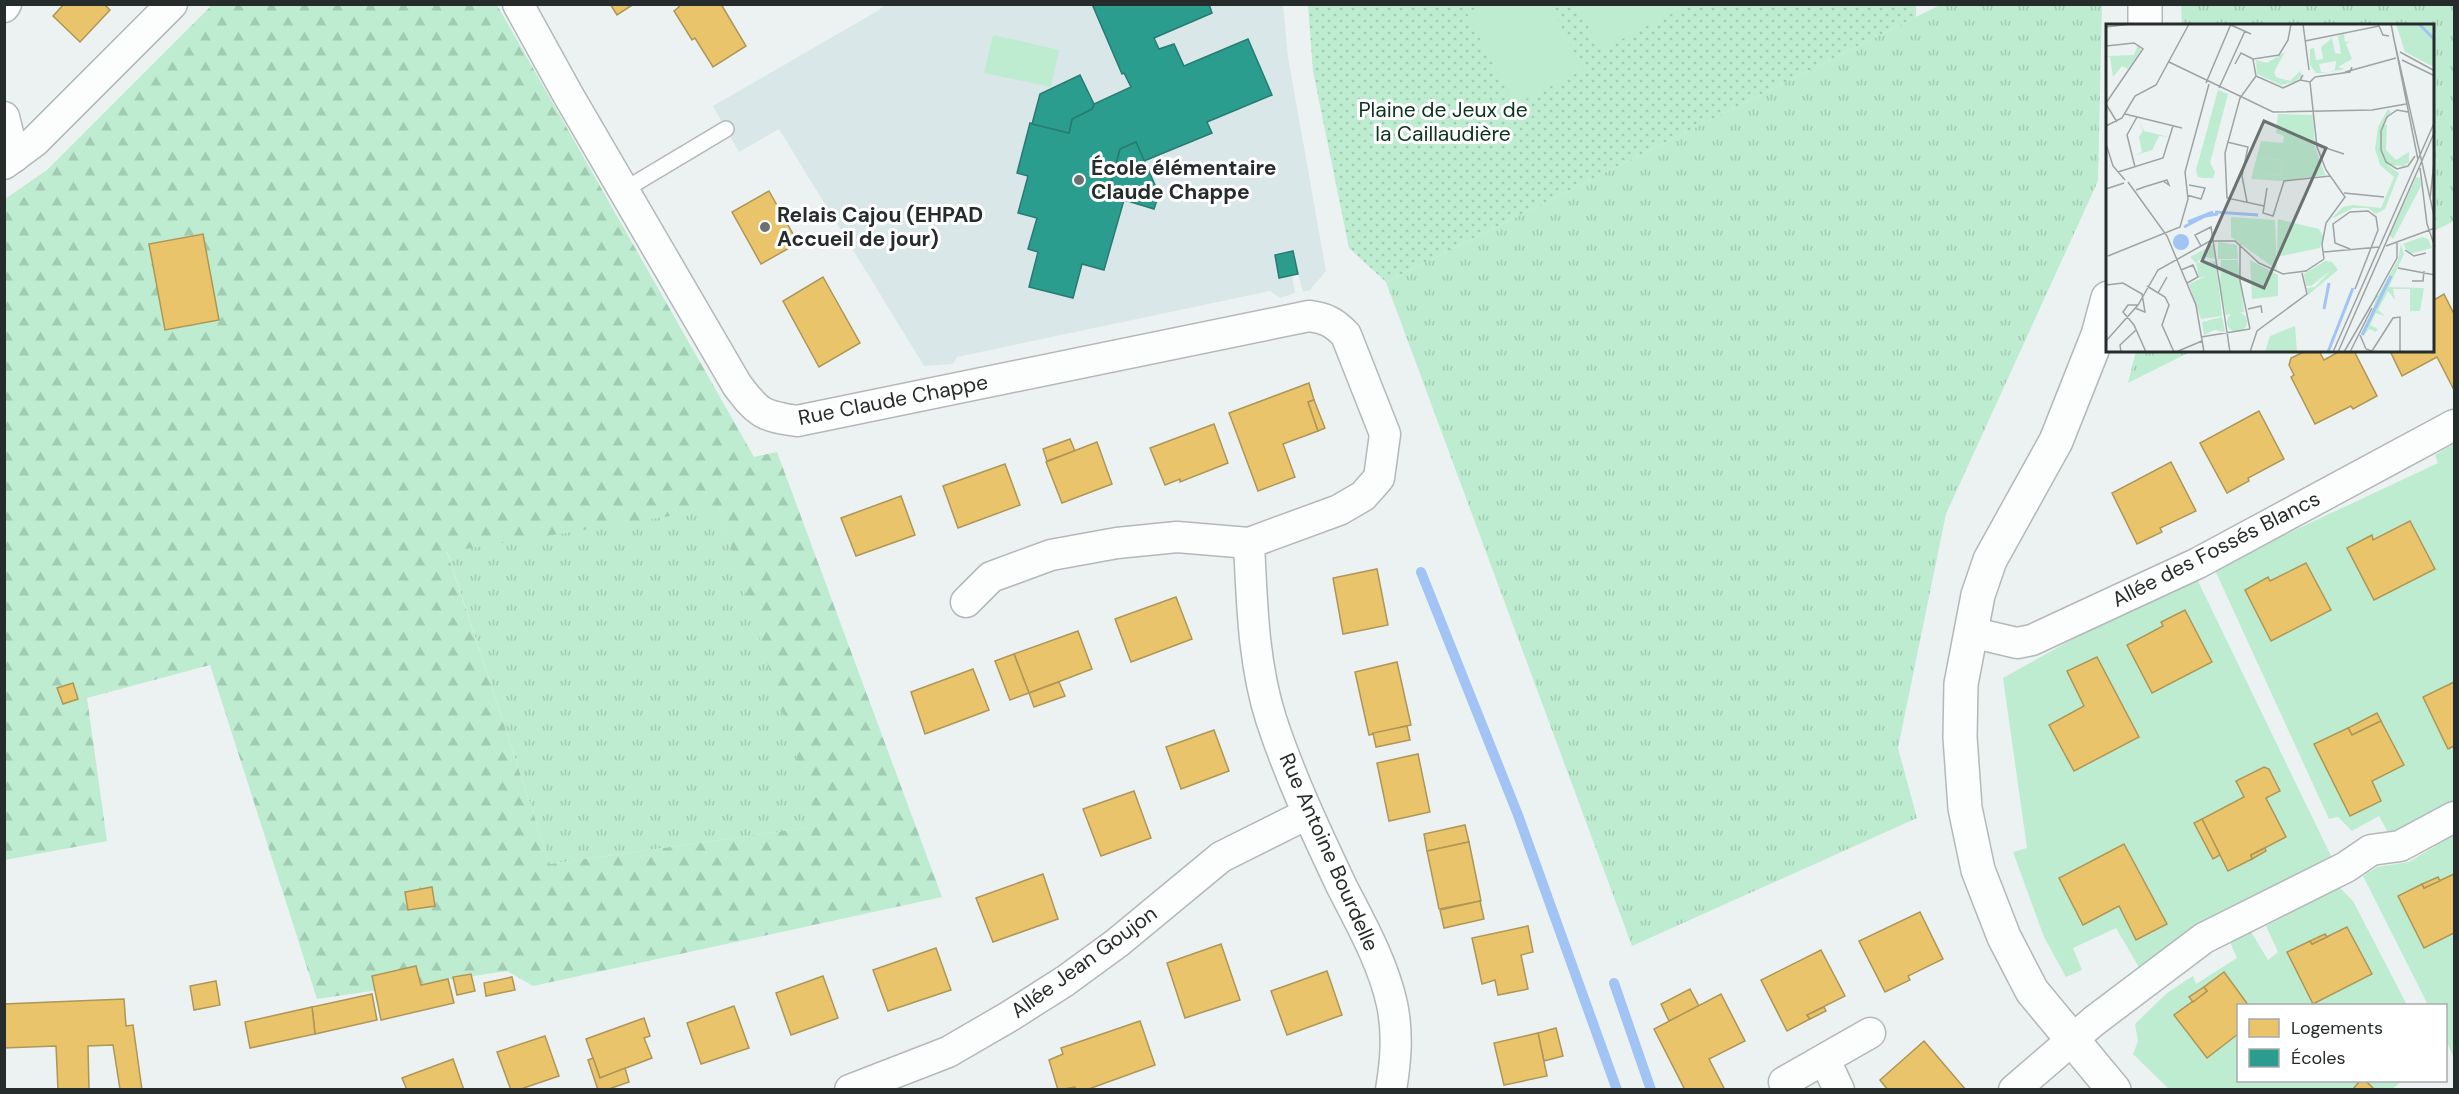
<svg xmlns="http://www.w3.org/2000/svg" width="2459" height="1094" font-family="'DM Sans',sans-serif">
  <style>
    .built { fill: #d9e7e9 }
    .grass { fill: url(#grass-tufts) }
    .forest { fill: url(#forest-firs); fill-rule: evenodd }
    .park { fill: url(#park-dots) }
    .garden { fill: #bdecd0; fill-rule: evenodd }
    .homes { fill: #e9c46a; stroke: #ae9657; stroke-width: 1.5 }
    .schools { fill: #2a9d8f; stroke: #297b71; stroke-width: 1.5 }
    .lines { fill: none; stroke-linecap: round; stroke-linejoin: round }
    .stream { stroke: #a1c4f4; stroke-width: 10 }
    .service-casing { stroke: #b3b8b8; stroke-width: 18 }
    .minor-casing { stroke: #b3b8b8; stroke-width: 33 }
    .tertiary-casing { stroke: #b3b8b8; stroke-width: 36 }
    .service { stroke: #fcfdfd; stroke-width: 15 }
    .minor { stroke: #fcfdfd; stroke-width: 30 }
    .tertiary { stroke: #fcfdfd; stroke-width: 33 }
    .poi-dot { fill: #6b7171; stroke: #fff; stroke-width: 2 }
    .labels { text-anchor: middle; stroke-width: 6; stroke-linejoin: round; paint-order: stroke }
    .park-label { font-size: 21px; fill: #0c311d; stroke: #fff }
    .poi-label { font-size: 21px; font-weight: bold; fill: #262b2c; stroke: #fff; text-anchor: start }
    .street-label { font-size: 21px; fill: #262b2c; stroke: #fff }
    .inset-river { fill: none; stroke: #a1c4f4; stroke-width: 3 }
    .inset-road { fill: none; stroke: #9da2a3; stroke-width: 1.5 }
    .view { fill: #6b7171; fill-opacity: 0.15; stroke: #6b7171; stroke-width: 3 }
    .inset-edge { fill: none; stroke: #262b2c; stroke-width: 3 }
  </style>
  <defs>
    <pattern id="grass-tufts" width="24" height="20" patternUnits="userSpaceOnUse" patternTransform="scale(1.5)"><rect width="24" height="20" fill="#bdecd0"/><path d="M3 7l-1-3M5 7V3M7 7l1-3M15 17l-1-3M17 17v-4M19 17l1-3" fill="none" stroke="#a2cbb3"/></pattern>
    <pattern id="forest-firs" width="22" height="20" patternUnits="userSpaceOnUse" patternTransform="scale(1.5)"><rect width="22" height="20" fill="#bdecd0"/><path d="M5 1l3.5 6h-7zM16 11l3.5 6h-7z" fill="#a2cbb3"/></pattern>
    <pattern id="park-dots" width="8" height="8" patternUnits="userSpaceOnUse" patternTransform="scale(1.5)"><rect width="8" height="8" fill="#bdecd0"/><path d="M2 2h.1M6 6h.1" fill="none" stroke="#a2cbb3" stroke-width="1.8" stroke-linecap="round"/></pattern>
  </defs>
  <rect width="100%" height="100%" fill="#ecf2f2"/>
  <polygon class="built" points="884,5 1283,5 1288,57 1326,271 1310,290 1303,292 1298,274 1292,275 1295,293 1280,298 1270,291 957,357 953,364 924,366 779,129 739,152 713,106 879,10"/>
  <g class="grass">
    <polygon points="1942,4 2102,5 2098,181 1946,514 1898,748 1917,818 1632,946 1386,282"/>
    <polygon points="2181,5 2454,5 2454,221 2434,231 2434,26 2182,25"/>
    <polygon points="2136,351 2192,351 2128,383"/>
    <polygon points="719,507 819,826 550,864 447,551"/>
  </g>
  <path class="forest" d="M 212,5 L 497,5 L 754,457 L 777,452 L 942,897 L 533,986 L 507,971 L 317,999 L 210,665 L 87,698 L 107,841 L 5,860 L 5,199 L 47,170 ZM 719,508 L 818,826 L 550,864 L 447,552 Z"/>
  <polygon class="park" points="1916,4 1916,17 1386,282 1349,248 1313,71 1308,5"/>
  <g class="garden">
    <polygon points="1484,4 1550,5 1583,70 1514,105 1467,13"/>
    <polygon points="1577,5 1688,5 1601,50"/>
    <polygon points="993,35 1059,50 1051,87 984,73"/>
    <path d="M 2454,444 L 2454,682 L 2423,698 L 2448,749 L 2454,746 L 2454,801 L 2445,814 L 2391,838 L 2379,816 L 2352,831 L 2338,817 L 2329,819 L 2214,568 L 2438,463 L 2435,455 ZM 2410,521 L 2374,600 L 2347,548 L 2371,536 L 2373,540 ZM 2306,563 L 2331,610 L 2271,641 L 2245,590 L 2268,577 L 2270,581 ZM 2377,713 L 2372,781 L 2380,801 L 2350,816 L 2314,744 Z"/>
    <path d="M 2196,577 L 2332,858 L 2140,969 L 2116,928 L 2073,948 L 2082,970 L 2066,977 L 2044,937 L 2013,852 L 2027,848 L 2003,678 L 2134,605 ZM 2185,610 L 2212,661 L 2152,693 L 2127,646 L 2163,626 ZM 2097,657 L 2139,737 L 2074,771 L 2049,725 L 2084,706 L 2068,671 ZM 2264,767 L 2269,768 L 2280,791 L 2266,798 L 2285,837 L 2265,848 L 2266,851 L 2228,870 L 2202,819 L 2244,797 L 2236,781 ZM 2124,845 L 2167,924 L 2136,940 L 2119,906 L 2083,924 L 2059,878 Z"/>
    <polygon points="2454,835 2454,1058 2446,1040 2446,1006 2428,1005 2363,876 2377,867 2409,862"/>
    <path d="M 2339,887 L 2353,901 L 2407,1005 L 2249,1005 L 2224,972 L 2190,997 L 2193,1002 L 2174,1015 L 2207,1058 L 2238,1034 L 2238,1080 L 2361,1081 L 2352,1089 L 2169,1089 L 2133,1054 L 2138,1041 L 2135,1024 L 2167,993 L 2193,976 L 2196,984 L 2237,958 L 2230,942 L 2250,930 L 2268,960 L 2278,952 L 2266,926 ZM 2347,927 L 2372,974 L 2313,1004 L 2287,952 L 2325,934 L 2327,937 Z"/>
    <polygon points="2365,1081 2402,1081 2391,1090 2375,1089"/>
  </g>
  <g class="homes">
    <polygon points="64,4 104,4 110,10 80,42 53,16"/>
    <polygon points="610,4 634,4 617,15"/>
    <polygon points="678,4 721,4 746,46 713,67 695,38 692,40 674,11 679,7"/>
    <polygon points="769,191 798,243 761,264 732,212"/>
    <polygon points="203,234 219,320 165,330 149,244"/>
    <polygon points="823,277 860,343 819,367 783,301"/>
    <polygon points="2444,294 2454,314 2454,390 2437,357 2402,376 2390,351 2434,351 2434,300"/>
    <polygon points="2306,351 2319,351 2324,360 2340,351 2354,351 2377,396 2353,409 2351,406 2315,424 2291,377 2294,375 2289,365 2291,358"/>
    <polygon points="1309,383 1314,400 1308,402 1318,431 1283,444 1295,477 1258,491 1229,413"/>
    <polygon points="1314,400 1325,428 1318,431 1308,402"/>
    <polygon points="2259,411 2284,459 2248,478 2249,481 2227,493 2200,443"/>
    <polygon points="1214,424 1228,463 1180,482 1180,479 1165,485 1150,448"/>
    <polygon points="1070,439 1075,451 1047,461 1043,449"/>
    <polygon points="1097,442 1112,484 1062,503 1046,462"/>
    <polygon points="2171,462 2196,511 2160,528 2162,532 2137,544 2112,493"/>
    <polygon points="1005,464 1020,505 958,528 943,486"/>
    <polygon points="901,496 915,535 856,556 841,518"/>
    <polygon points="2410,521 2435,569 2374,600 2347,548 2372,535 2373,540"/>
    <polygon points="2306,563 2331,610 2271,641 2245,590 2268,577 2270,581"/>
    <polygon points="1377,569 1388,625 1343,634 1333,578"/>
    <polygon points="1176,597 1192,639 1131,662 1115,619"/>
    <polygon points="2185,610 2212,662 2152,693 2127,645 2163,626 2161,622"/>
    <polygon points="1078,631 1092,669 1029,693 1014,654"/>
    <polygon points="1014,654 1029,693 1010,700 995,661"/>
    <polygon points="2097,657 2139,737 2074,771 2049,725 2084,706 2067,671"/>
    <polygon points="1397,662 1411,725 1369,735 1355,672"/>
    <polygon points="973,669 989,710 925,734 911,692"/>
    <polygon points="1059,682 1065,696 1034,707 1029,693"/>
    <polygon points="2454,682 2454,746 2448,749 2423,697"/>
    <polygon points="73,683 78,699 63,704 57,688"/>
    <polygon points="2377,713 2381,721 2352,735 2348,728"/>
    <polygon points="2381,721 2404,765 2372,781 2381,801 2350,816 2314,744 2348,728 2352,735"/>
    <polygon points="1407,726 1410,740 1376,747 1373,733"/>
    <polygon points="1214,730 1229,771 1181,789 1166,747"/>
    <polygon points="1418,754 1430,812 1389,821 1377,763"/>
    <polygon points="2264,767 2269,769 2280,791 2266,798 2286,837 2251,855 2252,859 2228,871 2202,819 2244,797 2236,781"/>
    <polygon points="1134,791 1151,838 1101,856 1083,809"/>
    <polygon points="2202,819 2220,855 2213,859 2194,823"/>
    <polygon points="1465,825 1469,842 1427,851 1424,834"/>
    <polygon points="1469,842 1481,901 1439,909 1427,851"/>
    <polygon points="2124,844 2167,924 2136,940 2119,906 2083,925 2059,878"/>
    <polygon points="2265,848 2266,851 2252,859 2251,855"/>
    <polygon points="1043,874 1058,919 993,942 976,898"/>
    <polygon points="2454,874 2454,933 2424,948 2398,896 2422,884 2424,888"/>
    <polygon points="2438,877 2440,881 2424,888 2422,884"/>
    <polygon points="432,887 435,906 408,910 405,892"/>
    <polygon points="1480,901 1484,919 1444,928 1440,910"/>
    <polygon points="1920,912 1943,959 1908,976 1910,980 1885,992 1859,941"/>
    <polygon points="1528,926 1533,952 1521,955 1528,989 1498,995 1495,980 1482,984 1472,938"/>
    <polygon points="2347,927 2372,974 2313,1004 2287,952 2310,941 2312,944"/>
    <polygon points="2325,934 2327,937 2312,944 2310,941"/>
    <polygon points="1221,944 1240,1000 1185,1018 1167,963"/>
    <polygon points="936,948 951,990 888,1011 873,970"/>
    <polygon points="1821,950 1845,996 1807,1015 1810,1019 1787,1031 1761,980"/>
    <polygon points="416,966 421,985 448,979 454,1003 381,1020 372,976"/>
    <polygon points="1327,971 1342,1015 1287,1035 1271,991"/>
    <polygon points="2224,972 2249,1006 2238,1006 2238,1034 2207,1058 2174,1015 2207,991 2204,987"/>
    <polygon points="471,974 475,991 457,995 453,977"/>
    <polygon points="823,976 838,1018 791,1035 776,993"/>
    <polygon points="512,977 515,990 486,996 484,983"/>
    <polygon points="216,981 220,1005 194,1010 190,986"/>
    <polygon points="2204,987 2207,991 2193,1002 2189,997"/>
    <polygon points="1690,989 1699,1006 1669,1021 1661,1004"/>
    <polygon points="372,994 377,1020 315,1034 312,1007"/>
    <polygon points="1721,994 1745,1041 1709,1059 1725,1090 1685,1090 1654,1029"/>
    <polygon points="124,999 126,1026 133,1025 142,1090 108,1090 120,1089 113,1045 88,1046 89,1090 58,1090 56,1046 4,1048 4,1004"/>
    <polygon points="734,1006 749,1048 701,1064 687,1023"/>
    <polygon points="312,1007 315,1034 250,1048 245,1022"/>
    <polygon points="1824,1007 1826,1011 1810,1019 1807,1015"/>
    <polygon points="644,1018 650,1036 644,1038 652,1058 600,1078 586,1039"/>
    <polygon points="1140,1021 1155,1065 1086,1090 1076,1090 1075,1087 1058,1090 1049,1060 1063,1054 1061,1048"/>
    <polygon points="1556,1028 1563,1056 1544,1061 1538,1033"/>
    <polygon points="1538,1033 1547,1076 1504,1085 1494,1043"/>
    <polygon points="545,1036 559,1076 518,1090 511,1090 497,1052"/>
    <polygon points="1924,1041 1966,1090 1888,1090 1880,1080"/>
    <polygon points="593,1058 600,1078 625,1068 629,1082 606,1090 598,1090 588,1060"/>
    <polygon points="453,1059 464,1090 407,1090 402,1078"/>
    <polygon points="2361,1080 2365,1080 2375,1090 2352,1090"/>
  </g>
  <g class="schools">
    <polygon points="1092,4 1209,4 1212,13 1154,38 1159,49 1174,44 1184,66 1248,39 1272,95 1207,122 1212,133 1144,161 1136,142 1120,149 1108,195 1124,200 1104,270 1082,264 1073,298 1029,287 1038,252 1028,249 1037,218 1018,213 1028,176 1017,173 1030,123 1069,133 1072,119 1092,109 1094,104 1131,87 1124,73 1122,74"/>
    <polygon points="1080,75 1094,104 1092,109 1072,119 1069,133 1032,124 1040,94"/>
    <polygon points="1136,142 1159,194 1154,209 1108,195 1120,149"/>
    <polygon points="1293,251 1298,274 1279,278 1275,255"/>
  </g>
  <g class="lines">
    <g class="stream">
      <polyline points="1421,572 1518,815 1617,1090"/>
      <polyline points="1614,983 1651,1090"/>
    </g>
    <g class="service-casing">
      <polyline id="service" points="624,190 726,129"/>
    </g>
    <g class="minor-casing">
      <g id="minor">
        <path d="M 518,4 L 567,93 L 737,385 C 758,413 762,416 797,421 L 1309,316 C 1326,318 1335,323 1346,335 L 1385,434 L 1379,478 L 1363,496 L 1339,510 L 1249,543 L 1177,537 L 1117,543 L 1051,555 L 991,577 L 966,602"/>
        <polyline points="4,7 6,4"/>
        <polyline points="4,117 14,157"/>
        <polyline points="4,164 34,142 172,4"/>
        <path d="M 1249,543 C 1252,603 1253,662 1271,719 C 1290,777 1316,832 1342,887 C 1361,924 1383,963 1392,1004 C 1398,1033 1396,1060 1391,1090"/>
        <polyline points="1970,632 2017,643 2032,640 2198,563 2454,425"/>
        <polyline points="1825,1060 1839,1090"/>
        <polyline points="1784,1082 1870,1033"/>
        <polyline points="850,1090 948,1052 1010,1016 1065,981 1117,943 1221,857 1307,814"/>
        <polyline points="2014,1090 2094,1021 2204,938 2346,867 2371,850 2400,846 2454,817"/>
      </g>
    </g>
    <g class="tertiary-casing">
      <g id="tertiary">
        <polyline points="2145,26 2145,4"/>
        <polyline points="2108,298 2098,335 2056,441 1990,560 1978,595 1961,684 1960,737 1965,808 1978,870 2004,937 2032,991 2114,1090"/>
      </g>
    </g>
    <use href="#service" class="service"/>
    <use href="#minor" class="minor"/>
    <use href="#tertiary" class="tertiary"/>
  </g>
  <g class="poi-dot">
    <circle cx="1079" cy="180" r="6"/>
    <circle cx="765" cy="227" r="6"/>
  </g>
  <g class="labels">
    <g class="park-label">
      <text x="1443" y="117">Plaine de Jeux de<tspan x="1443" dy="24">la Caillaudière</tspan></text>
    </g>
    <g class="poi-label">
      <text x="1091" y="175">École élémentaire<tspan x="1091" dy="24">Claude Chappe</tspan></text>
      <text x="777" y="222">Relais Cajou (EHPAD<tspan x="777" dy="24">Accueil de jour)</tspan></text>
    </g>
    <g class="street-label">
      <text transform="translate(893 400) rotate(-11)" y="7">Rue Claude Chappe</text>
      <text transform="translate(2216 549) rotate(-27)" y="7">Allée des Fossés Blancs</text>
      <text transform="translate(1329 852) rotate(66)" y="7">Rue Antoine Bourdelle</text>
      <text transform="translate(1084 962) rotate(-36)" y="7">Allée Jean Goujon</text>
    </g>
  </g>
  <g transform="translate(2106 24)">
    <rect width="328" height="328" fill="#ecf2f2"/>
    <path d="M 238,10 L 239,18 L 244,17 L 240,20 L 246,35 L 232,43 L 239,45 L 223,48 L 229,46 L 230,37 L 213,40 L 215,48 L 222,49 L 210,49 L 204,41 L 204,25 L 208,24 L 210,36 L 217,35 L 215,23 L 226,14 L 229,29 L 235,30 L 232,12 ZM 179,28 L 168,48 L 170,53 L 184,57 L 194,47 L 196,52 L 188,58 L 175,61 L 151,50 L 150,36 L 161,39 ZM 157,134 L 177,136 L 173,152 L 152,150 ZM 125,193 L 169,196 L 171,246 L 125,213 ZM 316,213 L 322,215 L 326,224 L 303,230 L 297,220 ZM 295,220 L 298,230 L 283,263 L 318,264 L 314,287 L 304,287 L 304,265 L 287,265 L 289,276 L 282,267 L 272,286 L 279,292 L 270,289 L 264,301 L 272,305 L 270,308 L 263,305 L 256,314 L 271,273 L 292,236 ZM 144,236 L 172,251 L 172,272 L 146,275 ZM 219,237 L 226,238 L 232,246 L 202,271 L 201,264 L 209,263 L 225,246 L 205,262 L 200,262 L 198,250 ZM 189,302 L 191,328 L 159,328 L 164,312 Z" fill="#bdecd0"/>
    <path d="M 290,0 L 328,0 L 328,43 L 299,28 ZM 112,66 L 122,70 L 104,139 L 109,148 L 107,154 L 98,154 L 92,153 L 90,146 ZM 282,85 L 285,88 L 277,100 L 281,101 L 280,126 L 290,136 L 303,128 L 303,138 L 298,142 L 281,141 L 293,149 L 279,185 L 270,190 L 262,184 L 247,184 L 225,195 L 237,183 L 247,181 L 275,184 L 288,153 L 274,141 L 269,125 L 272,103 ZM 172,90 L 207,91 L 209,123 L 219,151 L 175,157 L 145,155 L 155,117 L 177,119 L 178,112 L 170,109 ZM 157,134 L 177,136 L 173,152 L 153,150 ZM 310,153 L 314,154 L 315,162 L 287,215 L 284,211 Z" fill="#bdecd0" fill-rule="evenodd"/>
    <path d="M 32,21 L 35,26 L 22,45 L 16,42 L 7,53 L 4,33 L 0,32 L 28,31 ZM 32,96 L 38,107 L 63,113 L 53,112 L 46,126 L 27,132 L 36,128 L 33,113 L 37,107 ZM 172,195 L 213,205 L 217,212 L 214,224 L 171,233 Z" fill="#bdecd0"/>
    <path d="M 112,218 L 131,221 L 132,235 L 112,235 ZM 108,220 L 110,235 L 97,233 L 90,239 L 110,237 L 116,292 L 95,295 L 83,260 L 100,252 L 93,254 L 90,239 L 84,233 ZM 115,236 L 132,236 L 138,288 L 120,291 L 114,264 ZM121 298a10 10 0 1 1 20 0a10 10 0 1 1-20 0ZM 116,293 L 119,308 L 108,306 L 98,311 L 96,298 Z" fill="#bdecd0"/>
    <path d="M67 218a8 8 0 1 1 16 0a8 8 0 1 1-16 0Z" fill="#a1c4f4"/>
    <path class="inset-river" d="M 313,0 L 329,16M 109,188 L 152,191M 82,198 L 107,188M 78,203 L 99,192 L 112,190M 218,285 L 223,259M 256,311 L 285,252M 222,328 L 247,264"/>
    <path class="inset-road" d="M 197,0 L 203,46M 285,0 L 312,136M 125,1 L 145,10M 0,3 L 25,0M 287,11 L 329,196M 199,17 L 273,2 L 277,11 L 283,12M 0,22 L 28,19 L 37,25 L 0,79M 294,28 L 329,47M 296,36 L 329,52M 63,38 L 167,88 L 266,86 L 300,80M 129,40 L 135,29 L 147,35M 239,48 L 290,34M 197,51 L 194,56 L 204,58 L 209,53M 150,52 L 177,64 L 194,56M 209,53 L 244,48 L 246,43M 204,58 L 211,123 L 220,146 L 239,173 L 220,199 L 216,220 L 218,235M 100,59 L 125,0M 113,64 L 139,7M 0,80 L 11,98M 302,88 L 291,86 L 281,93 L 275,107 L 275,126 L 280,138 L 291,145 L 302,142 L 309,132M 19,90 L 76,104M 0,102 L 16,94 L 29,72 L 50,61 L 83,0M 121,118 L 142,123 L 136,152 L 141,178M 0,120 L 7,142 L 19,156M 211,121 L 238,130M 29,143 L 21,111 L 31,93M 314,144 L 321,200 L 329,223M 12,148 L 57,134 L 67,102M 22,158 L 61,212 L 90,281 L 98,328M 161,164 L 157,189 L 167,192 L 178,157 L 224,152M 0,165 L 18,159M 30,166 L 38,163 L 61,156 L 63,161 L 57,157M 238,169 L 278,173M 81,171 L 95,175 L 99,164 L 83,161M 324,175 L 329,129M 158,182 L 121,174 L 119,129 L 134,74 L 150,52 L 147,35 L 173,31 L 182,16 L 185,0M 134,220 L 134,257 L 144,305M 95,222 L 89,211 L 105,203 L 124,328M 280,222 L 329,204M 244,225 L 229,219 L 227,200 L 244,188 L 262,187 L 270,193 L 272,206 L 249,265M 299,226 L 308,232 L 320,229M 218,228 L 273,223M 2,232 L 74,203 L 82,175 L 79,148 L 103,60M 292,244 L 329,251M 75,246 L 87,241 L 92,253 L 81,259M 306,257 L 317,257 L 318,247M 0,261 L 17,259 L 36,270 L 39,288 L 29,284M 41,262 L 59,273 L 63,281 L 56,301 L 68,328M 52,269 L 61,253M 270,272 L 291,234 L 291,219M 32,281 L 22,281 L 17,288 L 28,301 L 40,328M 142,285 L 155,282 L 156,289M 254,311 L 260,325 L 266,327 L 287,294 L 294,293 L 294,328M 95,313 L 144,305M 0,317 L 32,281 L 52,246 L 104,217 L 129,217 L 153,239 L 177,250 L 200,247 L 218,235M 15,328 L 14,321 L 30,306M 70,328 L 96,317M 144,328 L 151,307 L 201,270 L 196,249M 227,328 L 329,97M 232,328 L 329,107M 238,328 L 271,271M 244,328 L 266,284"/>
    <path class="view" d="M 158,97 L 220,124 L 158,264 L 96,237 Z"/>
    <rect width="328" height="328" class="inset-edge"/>
  </g>
  <rect width="2459" height="1094" fill="none" stroke="#262b2c" stroke-width="12"/>
  <rect x="2237" y="1004" width="210" height="78" fill="#ffffff" stroke="#a8aaab" stroke-width="1.5"/>
  <rect x="2249" y="1019" width="30" height="18" fill="#e9c46a" stroke="#a8aaab" stroke-width="1.5"/>
  <text x="2291" y="1034" font-size="18" fill="#262b2c">Logements</text>
  <rect x="2249" y="1049" width="30" height="18" fill="#2a9d8f" stroke="#a8aaab" stroke-width="1.5"/>
  <text x="2291" y="1064" font-size="18" fill="#262b2c">Écoles</text>
</svg>
